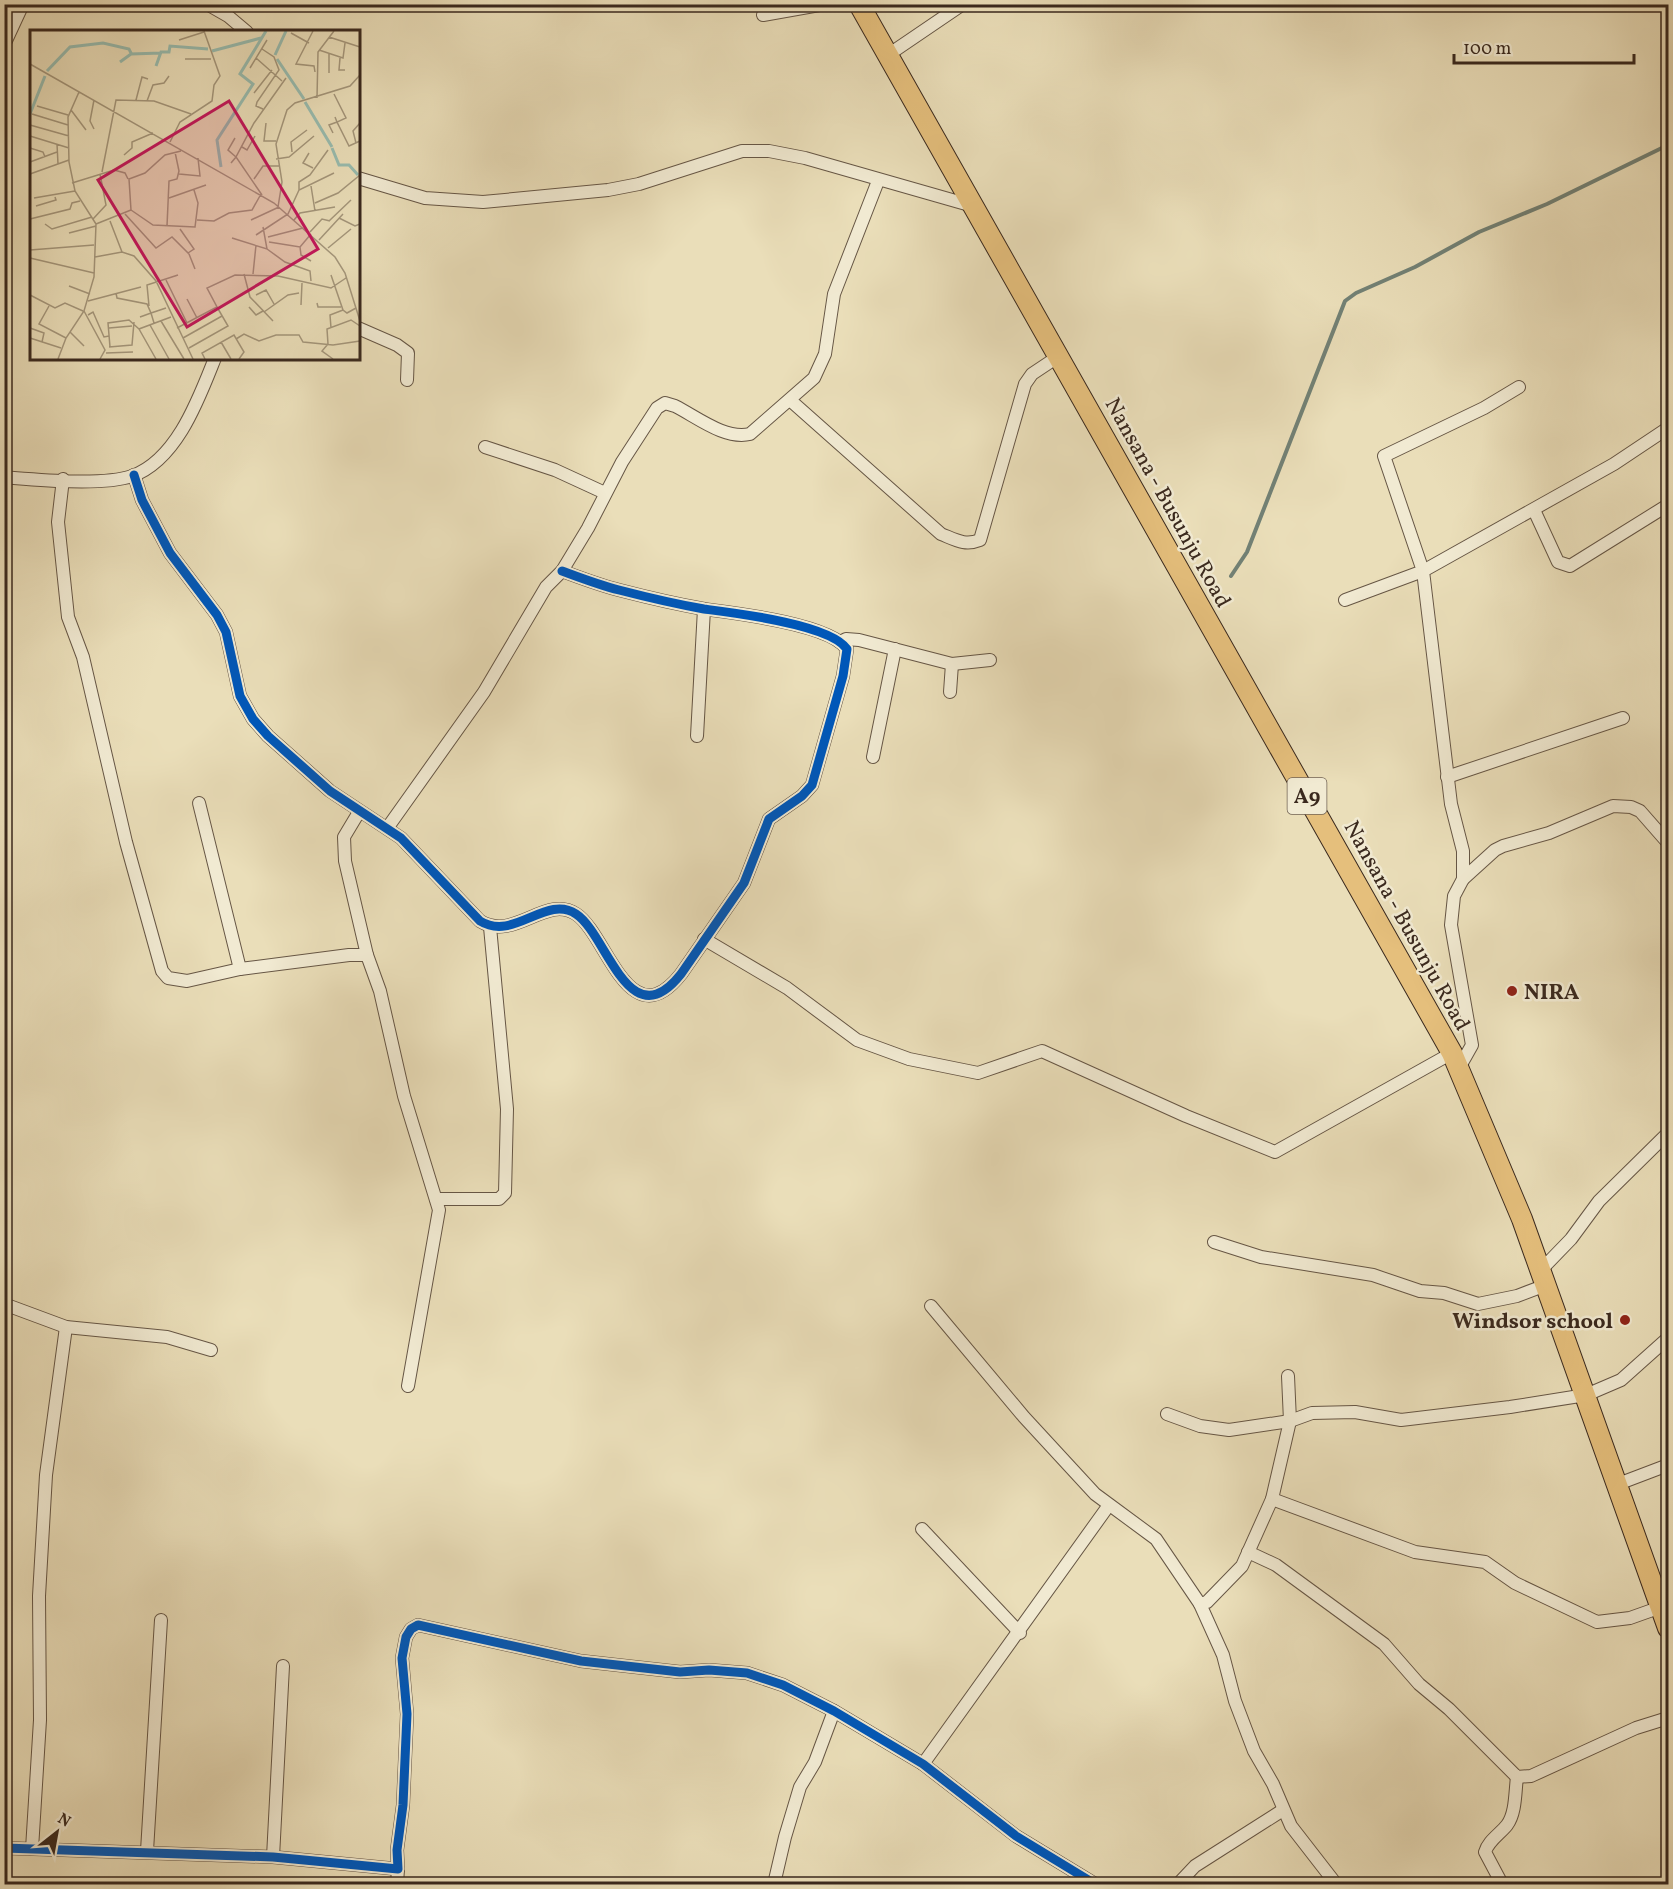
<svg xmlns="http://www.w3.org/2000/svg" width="1673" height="1889" font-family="Vollkorn,serif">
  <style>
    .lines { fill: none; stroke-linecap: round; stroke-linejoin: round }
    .stream { stroke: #728175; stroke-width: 4 }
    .street-casing { stroke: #665645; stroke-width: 14 }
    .primary-casing { stroke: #3a291e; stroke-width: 22 }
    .street { stroke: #f1ead2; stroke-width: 12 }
    .primary { stroke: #e5bf7c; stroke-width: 20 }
    .cycleway-casing { stroke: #f1ead2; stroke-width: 13 }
    .cycleway { stroke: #0057b8; stroke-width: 9 }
    .poi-dot { fill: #8f2418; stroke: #f1ead2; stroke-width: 2 }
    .labels { text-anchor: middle; stroke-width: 5; stroke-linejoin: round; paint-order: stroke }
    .shield { fill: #f1ead2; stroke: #716354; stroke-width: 1.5 }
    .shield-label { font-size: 21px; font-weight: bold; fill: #3a291e }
    .street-label { font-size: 22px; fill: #3a291e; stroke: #f1ead2 }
    .poi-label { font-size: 22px; font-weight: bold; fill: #3a291e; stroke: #f1ead2; text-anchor: start }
    .inset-river { fill: none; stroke: #98bcaf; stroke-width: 3 }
    .inset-road { fill: none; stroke: #a4967b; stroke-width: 1.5 }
    .view { fill: #c2185b; fill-opacity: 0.15; stroke: #c2185b; stroke-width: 3 }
    .inset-edge { fill: none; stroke: #3a291e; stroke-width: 3 }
  </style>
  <rect width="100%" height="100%" fill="#eadeb9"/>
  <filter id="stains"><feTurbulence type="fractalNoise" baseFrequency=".00333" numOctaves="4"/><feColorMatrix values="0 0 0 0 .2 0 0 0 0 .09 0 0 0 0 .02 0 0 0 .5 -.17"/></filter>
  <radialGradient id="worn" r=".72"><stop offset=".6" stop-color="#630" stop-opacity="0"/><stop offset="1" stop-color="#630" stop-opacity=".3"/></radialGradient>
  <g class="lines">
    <polyline class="stream" points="1231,576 1247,552 1345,301 1356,293 1415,267 1479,232 1547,204 1668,145"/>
    <g class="street-casing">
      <g id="street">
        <polyline points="207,4 228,16 247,32"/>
        <polyline points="763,15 825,4"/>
        <polyline points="4,45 23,4"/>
        <polyline points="888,55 963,4"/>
        <polyline points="358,178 425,198 483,202 608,190 639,184 742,151 769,151 805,158 973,206"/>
        <polyline points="358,328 397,345 408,353 407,380"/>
        <path d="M 790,400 L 941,534 C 956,540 965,546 980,540 L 1025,384 L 1032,374 L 1059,356"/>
        <polyline points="485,447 555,470 605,493"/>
        <path d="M 134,475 L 142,500 L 170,553 L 217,615 L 226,632 L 240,696 L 253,719 L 268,736 L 330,791 L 401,838 L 480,921 C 514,942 546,894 576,914 C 607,934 629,1040 681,974 L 744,883 L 769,819 L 802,796 L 812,785 L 843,676 L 847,649 C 830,624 735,613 704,609 C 676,604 646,597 619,590 C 599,585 581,578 562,571"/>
        <path d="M 4,477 C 37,480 103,486 132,476 C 177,460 199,398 215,358"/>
        <polyline points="63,479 58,522 68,617 83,657 126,842 162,971 168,978 187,981 240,969 349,955 367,955 380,991 404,1096 439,1210 408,1386"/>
        <polyline points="1534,510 1558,562 1570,566 1668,505"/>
        <polyline points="1345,600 1423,571 1384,456 1484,408 1519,387"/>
        <polyline points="840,642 846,639 859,640 952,664 990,660"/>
        <polyline points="950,692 952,664"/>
        <polyline points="697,736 704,609"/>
        <polyline points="873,757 895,649"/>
        <polyline points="1447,777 1623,718"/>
        <polyline points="199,803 240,969"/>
        <polyline points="359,812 344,837 345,861 367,955"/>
        <path d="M 388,827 L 484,692 L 546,587 L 562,571 L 588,528 L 622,462 L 657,408 L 665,403 L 675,406 C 697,417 725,440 750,434 L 814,378 L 825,354 L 834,294 L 878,181"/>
        <polyline points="1463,879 1495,850 1503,846 1549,833 1613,806 1631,807 1640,811 1668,843"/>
        <polyline points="704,939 787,988 857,1040 909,1059 978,1073 1042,1051 1186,1116 1275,1152 1452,1053"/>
        <polyline points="1459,1068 1472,1045 1451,925 1454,896 1463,879 1463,851 1451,804 1423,571 1614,464 1668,428"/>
        <polyline points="436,1199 499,1199 505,1193 507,1109 490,927"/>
        <polyline points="1214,1242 1261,1257 1373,1275 1420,1291 1444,1293 1478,1304 1517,1296 1546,1285"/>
        <polyline points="1541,1270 1571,1239 1599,1201 1668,1133"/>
        <polyline points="4,1304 66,1327 167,1337 211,1350"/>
        <polyline points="931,1306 1024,1417 1095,1494 1156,1539 1200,1604 1207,1602 1242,1566 1272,1499 1290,1421 1288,1376"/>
        <polyline points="1167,1414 1200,1426 1229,1430 1290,1421 1312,1413 1355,1412 1401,1420 1510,1407 1586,1395 1621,1380 1668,1338"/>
        <polyline points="1618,1484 1668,1465"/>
        <polyline points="1272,1499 1415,1552 1485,1562 1515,1583 1597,1622 1630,1618 1661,1607"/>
        <polyline points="922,1529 1020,1633"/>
        <polyline points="1248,1552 1276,1565 1384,1644 1419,1684 1449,1709 1517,1777 1531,1776 1636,1728 1668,1718"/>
        <polyline points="1200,1604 1223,1655 1235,1701 1254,1751 1273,1784 1291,1826 1336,1884"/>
        <polyline points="923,1764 1109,1505"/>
        <polyline points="4,1848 273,1857 398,1869 397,1850 403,1805 407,1714 402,1658 406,1637 411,1629 418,1625 581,1661 680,1672 709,1670 747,1673 783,1685 834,1711 923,1764 1016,1836 1095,1884"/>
        <polyline points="32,1849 40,1720 39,1596 46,1475 66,1327"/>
        <polyline points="147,1851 161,1620"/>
        <polyline points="273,1857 283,1666"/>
        <polyline points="397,1884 398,1869"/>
        <polyline points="774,1884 785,1837 800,1787 815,1762 834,1711"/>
        <polyline points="1178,1884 1195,1866 1283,1810"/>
        <path d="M 1502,1884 L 1485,1852 C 1488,1841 1500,1834 1507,1825 C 1516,1813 1515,1792 1517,1777"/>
      </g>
    </g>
    <g class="primary-casing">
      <polyline id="primary" points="859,4 1452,1053 1522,1219 1668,1628"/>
    </g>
    <use href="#street" class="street"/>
    <use href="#primary" class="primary"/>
    <g class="cycleway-casing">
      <g id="cycleway">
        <path d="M 134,475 L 142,500 L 170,553 L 217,615 L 226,632 L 240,696 L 253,719 L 268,736 L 330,791 L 401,838 L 480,921 C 514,942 546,894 576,914 C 607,934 629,1040 681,974 L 744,883 L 769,819 L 802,796 L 812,785 L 843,676 L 847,649 C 830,624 735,613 704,609 C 676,604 646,597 619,590 C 599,585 581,578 562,571"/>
        <polyline points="4,1848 273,1857 398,1869 397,1850 403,1805 407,1714 402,1658 406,1637 411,1629 418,1625 581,1661 680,1672 709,1670 747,1673 783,1685 834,1711 923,1764 1016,1836 1095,1884"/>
      </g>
    </g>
    <use href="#cycleway" class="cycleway"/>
  </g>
  <g class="poi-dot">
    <circle cx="1512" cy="991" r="6"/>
    <circle cx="1625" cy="1320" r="6"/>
  </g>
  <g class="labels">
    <rect class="shield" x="1287.5" y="778" width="39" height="36" rx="4.5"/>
    <g class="shield-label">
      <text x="1307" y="803">A9</text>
    </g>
    <g class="street-label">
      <text transform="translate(1169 502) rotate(61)" y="8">Nansana - Busunju Road</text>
      <text transform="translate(1408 925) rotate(61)" y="8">Nansana - Busunju Road</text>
    </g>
    <g class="poi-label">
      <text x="1524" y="999">NIRA</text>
      <text x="1613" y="1328" text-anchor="end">Windsor school</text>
    </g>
  </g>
  <g transform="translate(30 30)">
    <rect width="330" height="330" fill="#eadeb9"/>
    <path class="inset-river" d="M 182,21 L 231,8M 245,25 L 256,1M 247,29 L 274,69M 90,32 L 101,24 L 131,23M 126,36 L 131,22 L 139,22 L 140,16 L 178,19M 17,41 L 40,17 L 73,13 L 99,19 L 102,25M 275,72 L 302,117M 0,84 L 15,46M 302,118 L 309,135 L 319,135 L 328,145M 191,137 L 187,110 L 223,54 L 210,44 L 236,1"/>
    <path class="inset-road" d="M 283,1 L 266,34 L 284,36 L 285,42M 261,3 L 279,13M 299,7 L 330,17M 149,10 L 174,2M 232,19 L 244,27 L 249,40 L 227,72 L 226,76 L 233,79M 289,20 L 313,28 L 315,13M 299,24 L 299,43M 226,28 L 252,51M 310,28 L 309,40 L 315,40M 155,29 L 181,29M 0,34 L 244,173 L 305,227 L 315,243 L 330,291M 220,38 L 237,10M 224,63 L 242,40M 304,64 L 316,88 L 307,92 L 319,116 L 330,111M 287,68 L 288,22 L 304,1M 64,70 L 60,91 L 64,99M 106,70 L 112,47 L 118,49M 117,71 L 123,55 L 134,53 L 139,46M 7,76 L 38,85M 41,80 L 56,100M 2,84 L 38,95M 236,93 L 234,111 L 246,111M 0,95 L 39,106M 303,103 L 299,95 L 307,92 L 305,87M 0,106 L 39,118M 140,112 L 150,92 L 182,71 L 184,55 L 190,46 L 174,1M 326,113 L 323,101 L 330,93M 27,114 L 28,134M 212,117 L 217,120 L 225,106M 0,118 L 13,122 L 15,127M 262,122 L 261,112 L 277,100M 279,123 L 273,133 L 283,138M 94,125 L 102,118 L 102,112 L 123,103M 246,129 L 259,127 L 284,106M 0,132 L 27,122M 201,133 L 206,127 L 198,120 L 205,108M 72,142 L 86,70 L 124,71 L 161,84M 0,144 L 39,130M 149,144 L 170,146 L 168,128M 224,149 L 233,136 L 249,136M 42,153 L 84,140 L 95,143 L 98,149M 281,156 L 285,181M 269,160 L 269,152 L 280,145 L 298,120M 232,165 L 206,127 L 224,93 L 256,48M 4,168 L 45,161M 139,168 L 176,155M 285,173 L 308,163 L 330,145M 6,176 L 26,170 L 25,167M 248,177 L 252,152 L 246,114 L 257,80 L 265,73 L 320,56 L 330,45M 101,180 L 123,195 L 165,197 L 168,173 L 164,160M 95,184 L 126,218 L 142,207 L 159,224 L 165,239M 309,188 L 325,196 L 330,194M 0,189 L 40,179 L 42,173 L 50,171M 63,189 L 76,175 L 70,144M 167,190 L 184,191 L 199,183 L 222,180 L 231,164M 221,190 L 249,177M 264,190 L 270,183 L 305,177M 80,191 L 92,222M 299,191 L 321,170M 15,194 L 22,199 L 62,187M 66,194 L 101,180 L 99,149 L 115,143 L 135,125 L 151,121M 137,196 L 139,151 L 147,149 L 149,141 L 145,122M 150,199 L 164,219 L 158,223M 280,202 L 292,189 L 300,191M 39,203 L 66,196M 226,205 L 258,184 L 269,160 L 304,143M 238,207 L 273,198M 202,208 L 237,219 L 233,197M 289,210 L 313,184M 239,212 L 270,217 L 281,204M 270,217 L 271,225 L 281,231M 298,218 L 321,199M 237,219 L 255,232 L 280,241 L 281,251M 0,220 L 64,215M 65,227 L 92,222 L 104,226 L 126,251 L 163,329M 0,228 L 64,243M 214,244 L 220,267 L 243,291M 223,244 L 226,215M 301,245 L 313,280 L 317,283 L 326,278M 136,250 L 157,293M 39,256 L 60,264M 86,263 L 87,268 L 117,274 L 121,283 L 136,278M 0,265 L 25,278 L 35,273 L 53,281M 226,265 L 236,260 L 244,274M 157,269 L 167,288M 58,271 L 111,257M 287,273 L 288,277 L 311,277M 271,275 L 272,253M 19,276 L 9,294 L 36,308M 119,276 L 117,255 L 148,245M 219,277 L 226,285 L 233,281M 54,281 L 75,320 L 70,329M 234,282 L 258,265 L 269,263M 58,285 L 63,282 L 74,307 L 79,306M 110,287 L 121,283 L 124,293M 131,291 L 154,329M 120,295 L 139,329M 0,298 L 14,303 L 12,312M 79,298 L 102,296M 147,298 L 187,277 L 177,258 L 205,245 L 248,246 L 301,258 L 316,248M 301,298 L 300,285 L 313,280M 40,302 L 54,316M 0,308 L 31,318M 153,308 L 192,286M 206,309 L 214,304 L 229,311 L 246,305 L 269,305 L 273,312 L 303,315 L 330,311M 191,312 L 201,329M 79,317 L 102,315 L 104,292M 80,317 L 78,293 L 99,290 L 109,299M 159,318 L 198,296 L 187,277M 76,323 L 103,322M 28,329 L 36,308 L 54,281 L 64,247 L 66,194 L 45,161 L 39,132 L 38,87 L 49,62M 126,329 L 109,299 L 141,287M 175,329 L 172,323 L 204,305 L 214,322 L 209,329M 303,329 L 292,321 L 298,314 L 297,299 L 321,290 L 330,296"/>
    <path class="view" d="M 199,71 L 288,219 L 157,297 L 68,150 Z"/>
    <rect width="330" height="330" class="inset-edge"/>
  </g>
  <rect width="1673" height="1889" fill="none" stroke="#eadeb9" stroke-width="24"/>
  <rect x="6" y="6" width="1661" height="1877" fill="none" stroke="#3a291e" stroke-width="3"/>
  <rect x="12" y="12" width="1649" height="1865" fill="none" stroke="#3a291e" stroke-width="1.5"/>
  <g transform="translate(57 1832) rotate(31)" stroke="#f1ead2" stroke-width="4.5" paint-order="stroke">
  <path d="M0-4.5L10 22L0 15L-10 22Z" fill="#3a291e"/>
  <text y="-9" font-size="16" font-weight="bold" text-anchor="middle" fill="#3a291e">N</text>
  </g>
  <path d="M1454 54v9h180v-9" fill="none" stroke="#3a291e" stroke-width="3"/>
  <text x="1463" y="54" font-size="18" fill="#3a291e" stroke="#f1ead2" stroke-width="4.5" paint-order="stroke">100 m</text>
  <rect width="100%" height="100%" filter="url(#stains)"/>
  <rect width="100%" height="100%" fill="url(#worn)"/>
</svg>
